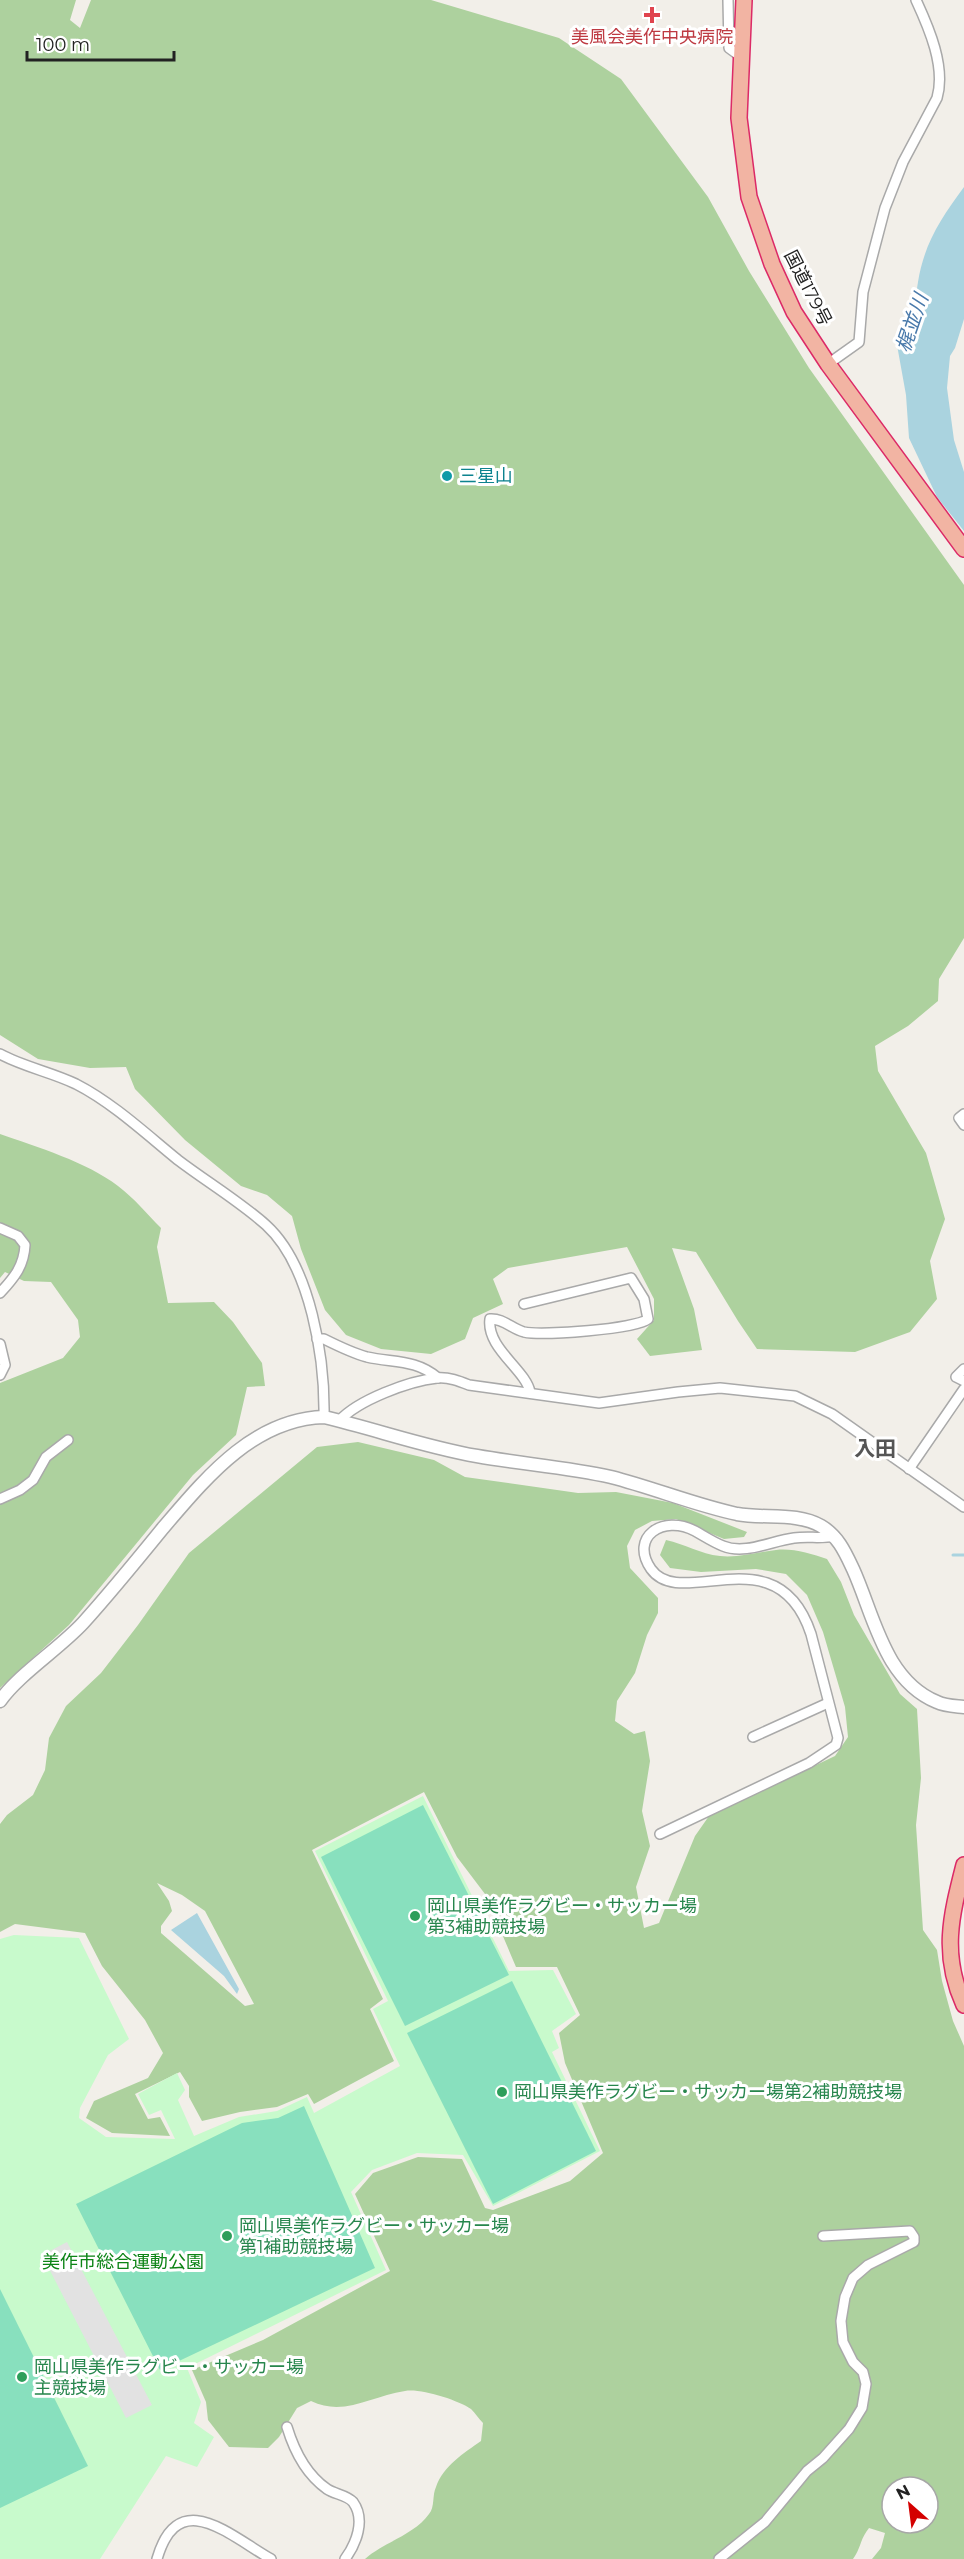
<svg xmlns="http://www.w3.org/2000/svg" width="964" height="2559" font-family="Montserrat,'Noto Sans JP',sans-serif">
  <style>
    .forest { fill: #add19e; fill-rule: evenodd }
    .park { fill: #c8facc }
    .pitch { fill: #88e0be }
    .parking { fill: #e2e2e2 }
    .water { fill: #aad3df }
    .lines { fill: none; stroke-linecap: round; stroke-linejoin: round }
    .stream { stroke: #aad3df; stroke-width: 3 }
    .minor-casing { stroke: #a9a9a9; stroke-width: 12 }
    .tertiary-casing { stroke: #a9a9a9; stroke-width: 15 }
    .trunk-casing { stroke: #dc2a67; stroke-width: 18 }
    .minor { stroke: #fff; stroke-width: 9 }
    .tertiary { stroke: #fff; stroke-width: 12 }
    .trunk { stroke: #f2b4a3; stroke-width: 15 }
    .health-dot { fill: #e0444e; stroke: #fff; stroke-width: 2 }
    .culture-dot { fill: #0f9aa8; stroke: #fff; stroke-width: 2 }
    .leisure-dot { fill: #2e9e5b; stroke: #fff; stroke-width: 2 }
    .labels { text-anchor: middle; stroke-width: 6; stroke-linejoin: round; paint-order: stroke }
    .health-label { font-size: 18px; fill: #be3a42; stroke: #fff }
    .street-label { font-size: 18px; fill: #222; stroke: #fff }
    .culture-label { font-size: 18px; fill: #0d838f; stroke: #fff; text-anchor: start }
    .leisure-label { font-size: 18px; fill: #27864d; stroke: #fff; text-anchor: start }
    .park-label { font-size: 18px; fill: #0c8416; stroke: #fff }
    .water-label { font-size: 20px; font-style: italic; fill: #4a7aab; stroke: #fff }
    .quarter-label { font-size: 21px; font-weight: bold; fill: #555; stroke: #fff }
  </style>
  <rect width="100%" height="100%" fill="#f2efe9"/>
  <g class="forest">
    <polygon points="0,0 76,0 70,20 80,28 91,0 431,0 559,38 621,79 708,197 749,271 809,368 964,585 964,938 939,979 938,1001 908,1026 875,1046 878,1071 926,1153 945,1219 930,1261 937,1299 910,1332 855,1352 757,1349 738,1321 696,1252 672,1248 694,1309 702,1350 650,1356 637,1339 654,1320 654,1299 627,1247 508,1268 493,1279 503,1304 473,1318 465,1339 431,1354 381,1349 346,1335 325,1310 301,1249 292,1216 267,1195 241,1186 185,1140 135,1089 126,1067 90,1068 38,1059 0,1035"/>
    <path d="M 0,1134 C 37,1147 87,1162 118,1186 C 134,1198 147,1214 161,1228 L 157,1247 L 168,1303 L 214,1302 L 233,1322 L 262,1363 L 265,1386 L 247,1387 L 236,1435 L 193,1475 L 69,1625 L 0,1688 L 0,1383 L 63,1358 L 80,1337 L 78,1320 L 51,1282 L 24,1281 L 5,1272 L 0,1278 Z"/>
    <path d="M 358,1442 L 434,1460 L 465,1477 L 578,1493 L 616,1492 L 673,1503 L 747,1532 L 744,1537 L 724,1539 L 676,1519 L 652,1521 L 635,1530 L 627,1546 L 630,1568 L 658,1598 L 658,1613 L 647,1635 L 635,1673 L 617,1701 L 615,1721 L 634,1734 L 645,1731 L 650,1761 L 642,1811 L 650,1846 L 636,1887 L 644,1928 L 659,1923 L 695,1836 L 709,1816 L 835,1756 L 848,1737 L 845,1707 L 823,1632 L 807,1595 L 786,1574 L 756,1569 L 701,1572 L 670,1568 L 660,1555 L 666,1540 C 685,1544 700,1554 720,1556 C 738,1558 758,1552 776,1550 C 793,1548 811,1554 827,1559 L 841,1582 L 854,1615 L 900,1694 L 917,1709 L 921,1778 L 916,1825 L 923,1930 L 937,1950 L 942,1981 L 953,2021 L 964,2046 L 964,2559 L 872,2559 L 881,2548 L 885,2533 L 869,2528 C 860,2539 861,2548 853,2559 L 365,2559 C 384,2542 414,2535 429,2514 C 435,2507 432,2495 436,2487 C 443,2466 464,2453 481,2441 L 483,2423 C 479,2419 475,2413 471,2409 C 458,2400 420,2388 405,2391 C 371,2396 344,2417 311,2401 L 297,2408 L 279,2437 L 268,2448 L 229,2447 L 208,2420 L 206,2402 L 192,2370 L 263,2340 L 390,2271 L 355,2194 L 373,2173 L 418,2157 L 462,2159 L 485,2208 L 493,2210 L 570,2181 L 603,2153 L 565,2063 L 559,2033 L 580,2015 L 557,1967 L 516,1967 L 485,1894 L 457,1857 L 424,1792 L 312,1850 L 383,1999 L 370,2009 L 394,2061 L 314,2104 L 308,2094 L 277,2107 L 240,2112 L 202,2121 L 189,2097 L 189,2086 L 180,2072 L 135,2094 L 148,2119 L 160,2117 L 170,2136 L 112,2133 L 86,2118 L 94,2101 L 148,2078 L 163,2053 L 145,2020 L 102,1966 L 85,1933 L 15,1924 L 0,1932 L 0,1824 L 7,1815 L 33,1795 L 45,1770 L 49,1738 L 66,1706 L 101,1673 L 138,1625 L 189,1553 L 317,1447 ZM 157,1883 L 182,1895 L 205,1911 L 254,2004 L 245,2006 L 161,1933 L 161,1926 L 172,1911 L 169,1901 ZM 892,2487 L 928,2487 L 928,2523 L 892,2523 Z"/>
  </g>
  <polygon class="park" points="423,1796 509,1971 553,1970 576,2014 552,2031 559,2048 552,2052 600,2151 493,2206 463,2155 417,2153 372,2170 351,2192 386,2270 187,2368 201,2402 194,2423 214,2437 197,2467 166,2456 100,2559 0,2559 0,1939 14,1935 79,1938 129,2039 108,2055 80,2108 79,2118 106,2137 175,2139 161,2110 149,2115 138,2094 177,2073 185,2090 178,2100 194,2136 239,2117 277,2111 307,2097 314,2113 400,2066 373,2009 388,2001 315,1851"/>
  <g class="pitch">
    <polygon points="423,1805 509,1975 405,2026 321,1857"/>
    <polygon points="512,1981 596,2151 493,2204 407,2033"/>
    <polygon points="304,2106 375,2268 160,2370 76,2204 242,2123 278,2118"/>
    <polygon points="0,2289 88,2466 0,2508"/>
  </g>
  <polygon class="parking" points="67,2242 152,2405 126,2418 42,2255"/>
  <g class="water">
    <path d="M 964,187 L 964,319 L 955,348 L 950,356 L 947,388 L 954,440 L 964,472 L 964,531 L 937,497 L 909,438 L 906,395 L 897,345 C 899,334 908,334 913,324 C 919,311 915,296 918,282 C 924,244 941,218 964,187 Z"/>
    <polygon points="197,1913 239,1989 237,1994 224,1976 171,1930"/>
  </g>
  <g class="lines">
    <polyline class="stream" points="953,1555 964,1555"/>
    <g class="minor-casing">
      <g id="minor">
        <polyline points="728,0 729,48 740,56"/>
        <path d="M 828,364 L 859,342 L 863,292 L 885,208 L 903,162 L 937,98 C 946,67 929,28 916,0"/>
        <path d="M 0,1054 C 24,1067 51,1072 76,1084 C 113,1103 146,1134 178,1160 C 207,1182 239,1201 266,1225 C 311,1266 325,1359 324,1417"/>
        <polyline points="964,1114 959,1118 964,1125"/>
        <path d="M 0,1228 L 18,1236 L 25,1245 C 24,1266 14,1278 0,1293"/>
        <path d="M 524,1304 L 631,1278 L 644,1299 L 648,1319 C 636,1329 542,1336 524,1332 C 512,1329 503,1318 490,1319 C 486,1348 526,1370 530,1392"/>
        <path d="M 317,1339 L 324,1339 C 338,1346 352,1353 367,1357 C 393,1363 416,1359 438,1378"/>
        <polyline points="0,1344 5,1365 0,1375"/>
        <polyline points="964,1369 956,1377 964,1381"/>
        <path d="M 339,1421 C 358,1400 409,1381 437,1378 C 449,1377 459,1381 469,1385 L 599,1403 L 678,1392 L 720,1388 L 795,1396 L 832,1414 L 964,1507"/>
        <polyline points="909,1469 964,1389"/>
        <polyline points="0,1499 20,1490 33,1480 46,1457 68,1440"/>
        <polyline points="753,1737 828,1703"/>
        <path d="M 660,1834 L 809,1763 L 836,1745 L 838,1738 L 811,1634 C 777,1532 681,1612 651,1569 C 629,1537 663,1514 695,1531 C 704,1536 713,1542 723,1546 C 745,1555 771,1541 794,1538 C 808,1536 821,1539 835,1536"/>
        <path d="M 287,2427 C 294,2450 307,2475 327,2489 C 334,2494 347,2495 353,2502 C 366,2520 356,2544 345,2559"/>
        <path d="M 157,2559 C 178,2486 229,2535 271,2559"/>
        <polyline points="719,2559 765,2522 807,2471 823,2458 849,2429 862,2408 866,2384 863,2372 853,2362 843,2342 841,2321 845,2297 853,2278 868,2265 914,2242 914,2237 910,2231 823,2236"/>
      </g>
    </g>
    <g class="tertiary-casing">
      <path id="tertiary" d="M 0,1701 C 18,1675 60,1648 83,1623 C 111,1592 137,1560 163,1528 C 205,1479 253,1419 324,1417 C 375,1429 425,1447 477,1456 C 521,1464 567,1467 611,1477 C 654,1488 695,1505 737,1514 C 765,1519 797,1512 821,1526 C 838,1536 845,1552 853,1569 C 874,1615 884,1680 937,1702 C 945,1706 955,1706 964,1707"/>
    </g>
    <g class="trunk-casing">
      <g id="trunk">
        <polyline points="744,0 739,118 749,197 772,264 794,312 828,364 964,549"/>
        <path d="M 964,1865 C 951,1916 941,1954 964,2005"/>
      </g>
    </g>
    <use href="#minor" class="minor"/>
    <use href="#tertiary" class="tertiary"/>
    <use href="#trunk" class="trunk"/>
  </g>
  <path class="health-dot" d="M649 6h6v6h6v6h-6v6h-6v-6h-6v-6h6z"/>
  <circle class="culture-dot" cx="447" cy="476" r="6"/>
  <g class="leisure-dot">
    <circle cx="415" cy="1916" r="6"/>
    <circle cx="502" cy="2092" r="6"/>
    <circle cx="227" cy="2236" r="6"/>
    <circle cx="22" cy="2377" r="6"/>
  </g>
  <g class="labels">
    <g class="health-label">
      <text x="652" y="43">美風会美作中央病院</text>
    </g>
    <g class="street-label">
      <text transform="translate(808 288) rotate(63)" y="6">国道179号</text>
    </g>
    <g class="culture-label">
      <text x="459" y="482">三星山</text>
    </g>
    <g class="leisure-label">
      <text x="427" y="1912">岡山県美作ラグビー・サッカー場<tspan x="427" dy="21">第3補助競技場</tspan></text>
      <text x="514" y="2098">岡山県美作ラグビー・サッカー場第2補助競技場</text>
      <text x="239" y="2232">岡山県美作ラグビー・サッカー場<tspan x="239" dy="21">第1補助競技場</tspan></text>
      <text x="34" y="2373">岡山県美作ラグビー・サッカー場<tspan x="34" dy="21">主競技場</tspan></text>
    </g>
    <g class="park-label">
      <text x="123" y="2268">美作市総合運動公園</text>
    </g>
    <g class="water-label">
      <text transform="translate(912 323) rotate(-71)" y="7">梶並川</text>
    </g>
    <g class="quarter-label">
      <text x="875" y="1456">入田</text>
    </g>
  </g>
  <g transform="translate(910 2505) rotate(332)"><circle r="28" fill="#ffffff" stroke="#a7a7a7" stroke-width="1.5"/>
  <path d="M0-4.5L10 22L0 15L-10 22Z" fill="#d40000"/>
  <text y="-9" font-size="16" font-weight="bold" text-anchor="middle" fill="#222222">N</text>
  </g>
  <path d="M27 51v9h147v-9" fill="none" stroke="#222222" stroke-width="3"/>
  <text x="36" y="51" font-size="18" fill="#222222" stroke="#ffffff" stroke-width="4.5" paint-order="stroke">100 m</text>
</svg>
